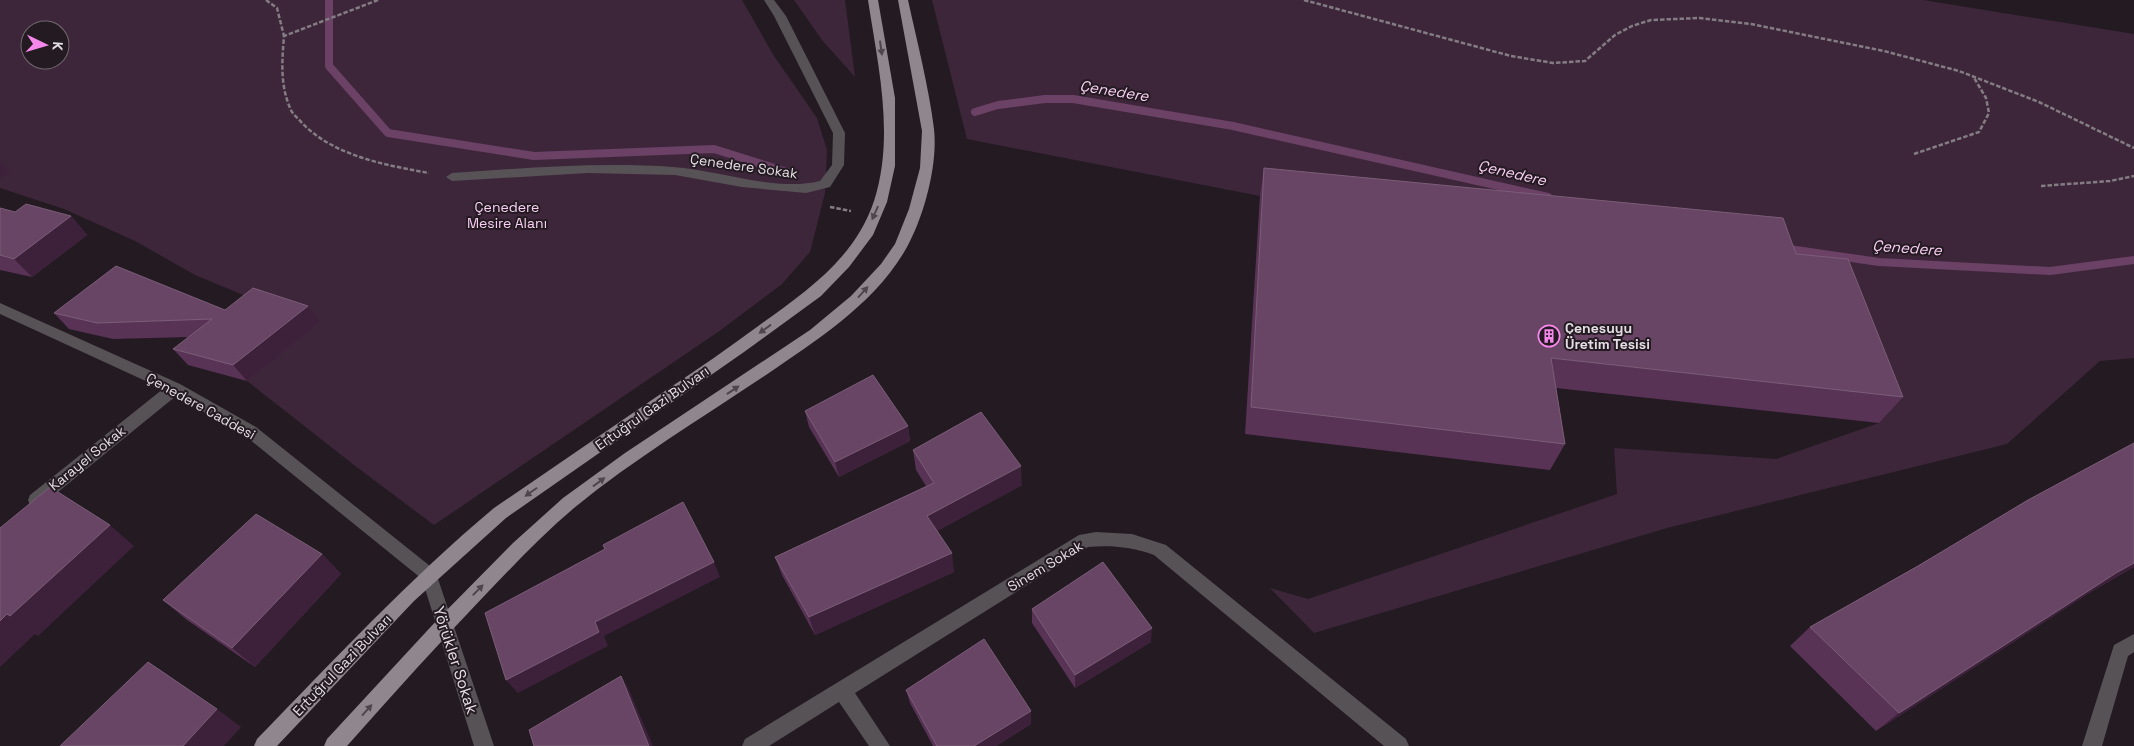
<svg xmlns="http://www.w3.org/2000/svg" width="2134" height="746" font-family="'Space Grotesk',sans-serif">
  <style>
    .green { fill: #3d263a; fill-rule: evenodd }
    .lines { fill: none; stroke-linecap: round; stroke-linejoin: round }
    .stream { stroke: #6b4166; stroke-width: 8 }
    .path { stroke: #847c83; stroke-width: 2.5; stroke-dasharray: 4.5 2; stroke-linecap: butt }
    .minor { fill: #575256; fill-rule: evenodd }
    .major { fill: #90868e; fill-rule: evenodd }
    .wall { fill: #583355 }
    .shaded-wall { fill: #3d213a }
    .building { fill: #684564; stroke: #7b5d78 }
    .oneway { fill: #4f454d }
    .labels { text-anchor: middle; stroke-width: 4; stroke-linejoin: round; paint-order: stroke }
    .street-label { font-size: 14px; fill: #e4dde3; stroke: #231a22 }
    .park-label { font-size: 14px; fill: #f9cff3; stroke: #231a22 }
    .poi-label { font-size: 14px; font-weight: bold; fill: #e4dde3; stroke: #231a22; text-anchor: start }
    .water-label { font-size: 15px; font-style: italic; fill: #f9cff2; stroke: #231a22 }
    .near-street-label { font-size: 16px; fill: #e4dde3; stroke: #231a22 }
  </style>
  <rect width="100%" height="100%" fill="#231a22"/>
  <g class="green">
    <path d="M 0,0 L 742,0 L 774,56 L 817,118 L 827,150 L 825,193 L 810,252 L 782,284 L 718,332 L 434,525 L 354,465 L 247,381 L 319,322 L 265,304 L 195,275 L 135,241 L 64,209 L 0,188 ZM 30,30 L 60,30 L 60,60 L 30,60 Z"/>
    <polygon points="794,0 845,0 855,77 822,40"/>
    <polygon points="932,0 1923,0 2134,34 2134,358 2100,361 2007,444 1667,528 1314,633 1270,588 1308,599 1617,494 1614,448 1776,459 1879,423 1260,196 967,139"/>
  </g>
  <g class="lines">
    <g class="stream">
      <polyline points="329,0 329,66 388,133 534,156 714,149 790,173"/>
      <polyline points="975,112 998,105 1045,99 1073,99 1233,126 1548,197"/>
      <polyline points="1782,248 1879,262 2050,271 2134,260"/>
    </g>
    <g class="path">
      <polyline points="266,0 277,8 284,36"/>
      <path d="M 378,0 L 284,36 C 282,61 280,84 290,108 C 292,114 298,118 302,123 C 334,156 385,165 429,173"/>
      <polyline points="1304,0 1511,56 1553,63 1585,61 1615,35 1632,26 1651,20 1700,18 1751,24 1884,51 1959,71 2039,102 2134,148"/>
      <polyline points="1914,154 1979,132 1989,113 1986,98 1973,76"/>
      <polyline points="2041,186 2110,181 2134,176"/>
      <polyline points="830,207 851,211"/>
    </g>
    <g class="minor">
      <path d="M 764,0 L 774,0 L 786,16 L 845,133 L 844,165 L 830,187 L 806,193 L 742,187 L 675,175 L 588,173 L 452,181 L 446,177 L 452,173 C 526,168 600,162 673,167 C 718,170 776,192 820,181 L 832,165 L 833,133 L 774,16 Z"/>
      <polygon points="0,303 180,384 256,427 435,570 494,746 474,746 422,579 244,435 176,396 42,505 36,507 30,505 28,500 30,495 163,389 0,314"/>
      <path d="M 1096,532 L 1132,534 L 1166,545 L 1406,739 L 1409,746 L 1384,746 L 1154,555 C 1132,547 1111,545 1088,547 L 855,693 L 890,746 L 869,746 L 839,702 L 769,746 L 742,746 L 745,739 L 1079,535 Z"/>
      <polygon points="2134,634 2134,652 2128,656 2102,746 2082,746 2114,645"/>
    </g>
    <g class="major">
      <path d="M 868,0 L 878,0 L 895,98 L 895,166 L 887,202 L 873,235 L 849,267 L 821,296 L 744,352 L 506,518 L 414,601 L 277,746 L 254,746 L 257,739 C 334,660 409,579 494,508 C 551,469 608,430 665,391 C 698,369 730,347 761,324 C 807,291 855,258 874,201 C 895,136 878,66 868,0 Z"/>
      <path d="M 898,0 L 908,0 C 917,41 929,88 934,129 C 938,165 924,216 907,247 C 876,303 817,340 766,375 C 702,418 634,459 574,508 C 543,534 515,564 487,593 C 439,643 393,694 347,746 L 324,746 L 327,739 L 438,619 L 513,543 L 563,498 L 625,453 L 810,330 L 851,296 L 881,264 L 895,244 L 909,209 L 920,168 L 922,131 Z"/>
    </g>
  </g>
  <g class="wall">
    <polygon points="1264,168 1903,397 1879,423 1556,388 1565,444 1550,470 1245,434 1260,196"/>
    <polygon points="0,208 15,212 71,216 87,235 32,277 0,270"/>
    <polygon points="225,310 320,322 247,381 188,365 173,349 190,337 113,339 69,329 54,313"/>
    <polygon points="805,411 908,426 910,441 839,477 809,427"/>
    <polygon points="2134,443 2134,567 2089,593 1876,731 1790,646 1810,627"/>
    <polygon points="913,450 1022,485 937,531 954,572 815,635 782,575 775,557 926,486 916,470"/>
    <polygon points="322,554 341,574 255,667 187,620 163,600"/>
    <polygon points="1032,609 1151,642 1075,688 1032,623"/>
    <polygon points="906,690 1031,711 1031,724 996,746 933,746 910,703"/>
  </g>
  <g class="shaded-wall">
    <polygon points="0,161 10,172 0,178"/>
    <polygon points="71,216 87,235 32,277 14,259"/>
    <polygon points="308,306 320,322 247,381 233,365"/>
    <polygon points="908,426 910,441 839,477 835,462"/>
    <polygon points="1021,466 1022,485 930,535 927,516"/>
    <polygon points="110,525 134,546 38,636 35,634 0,667 0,621"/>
    <polygon points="952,553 954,572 815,635 809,617"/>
    <polygon points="322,554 341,574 255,667 232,648"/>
    <polygon points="714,562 720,577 604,636 608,646 518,693 506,680 595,622"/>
    <polygon points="2134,563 2134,567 2089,593 1876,731 1899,713 2116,573"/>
    <polygon points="1152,628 1151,642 1075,688 1075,675"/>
    <polygon points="621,676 629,690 653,746 649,746"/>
    <polygon points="217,709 241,727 224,746 183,746"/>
    <polygon points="1031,711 1031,724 996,746 974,746"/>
  </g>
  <g class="building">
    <polygon points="1264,168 1783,218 1796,254 1848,259 1903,397 1551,358 1565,444 1251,407"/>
    <polygon points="26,204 71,216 14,259 0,255 0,208 15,212"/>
    <polygon points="116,266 225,310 253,288 308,306 233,365 173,349 212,319 97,323 54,313"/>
    <polygon points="873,375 908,426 835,462 805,411"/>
    <polygon points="981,412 1021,466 927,516 952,553 809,617 775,557 934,483 913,450"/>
    <polygon points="2134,443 2134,563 2116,573 1899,713 1810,627 1918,566 2028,500"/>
    <polygon points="50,487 110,525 10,616 7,614 0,621 0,528"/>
    <polygon points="683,502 714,562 595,622 599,632 506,680 485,613 605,549 603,545"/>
    <polygon points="256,514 322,554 232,648 163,600"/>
    <polygon points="1103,562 1152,628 1075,675 1032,609"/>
    <polygon points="984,639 1031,711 974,746 937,746 906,690"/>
    <polygon points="148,662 217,709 183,746 60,746"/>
    <polygon points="621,676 649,746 534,746 529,730"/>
  </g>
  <defs><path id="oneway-solid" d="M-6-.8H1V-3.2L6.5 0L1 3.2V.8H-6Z" transform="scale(1.25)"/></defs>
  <g class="oneway">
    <use href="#oneway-solid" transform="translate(881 48) rotate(82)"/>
    <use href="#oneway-solid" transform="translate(875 213) rotate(114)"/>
    <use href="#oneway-solid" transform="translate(863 292) rotate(-48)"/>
    <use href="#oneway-solid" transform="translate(765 329) rotate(144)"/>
    <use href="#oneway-solid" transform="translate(733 390) rotate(-34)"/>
    <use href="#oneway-solid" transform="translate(599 482) rotate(-36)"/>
    <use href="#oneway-solid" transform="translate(531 492) rotate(145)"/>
    <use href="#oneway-solid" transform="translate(478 590) rotate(-46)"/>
    <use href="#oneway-solid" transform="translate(367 710) rotate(-48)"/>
  </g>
  <defs>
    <g id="building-ring" transform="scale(1.125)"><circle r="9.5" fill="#231a22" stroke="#f788eb" stroke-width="1.5"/><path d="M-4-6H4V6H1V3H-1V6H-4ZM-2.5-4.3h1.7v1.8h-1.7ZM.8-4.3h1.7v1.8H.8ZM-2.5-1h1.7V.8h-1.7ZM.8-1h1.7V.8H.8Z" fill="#f788eb"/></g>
  </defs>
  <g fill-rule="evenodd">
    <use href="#building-ring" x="1549" y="336"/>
  </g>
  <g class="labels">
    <g class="street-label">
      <text transform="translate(744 166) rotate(8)" y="5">Çenedere Sokak</text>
      <text transform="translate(201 406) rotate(29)" y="5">Çenedere Caddesi</text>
      <text transform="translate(652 408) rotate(-35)" y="5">Ertuğrul Gazi Bulvarı</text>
      <text transform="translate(87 458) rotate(-39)" y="5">Karayel Sokak</text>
      <text transform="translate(1045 566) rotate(-31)" y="5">Sinem Sokak</text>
      <text transform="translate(342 665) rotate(-46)" y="5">Ertuğrul Gazi Bulvarı</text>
    </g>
    <g class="park-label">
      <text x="507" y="212">Çenedere<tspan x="507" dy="16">Mesire Alanı</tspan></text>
    </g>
    <g class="poi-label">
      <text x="1565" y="333">Çenesuyu<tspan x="1565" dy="16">Üretim Tesisi</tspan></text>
    </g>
    <g class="water-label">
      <text transform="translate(1114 91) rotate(9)" y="5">Çenedere</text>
      <text transform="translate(1512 173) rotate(13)" y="5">Çenedere</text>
      <text transform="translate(1907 248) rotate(4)" y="5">Çenedere</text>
    </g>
    <g class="near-street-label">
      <text transform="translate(456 660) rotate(72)" y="6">Yörükler Sokak</text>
    </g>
  </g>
  <g transform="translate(45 45) rotate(95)"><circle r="24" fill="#231a22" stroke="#70686f"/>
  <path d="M0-4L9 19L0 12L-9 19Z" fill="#f788eb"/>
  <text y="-8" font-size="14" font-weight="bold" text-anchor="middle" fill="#e4dde3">K</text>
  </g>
</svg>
